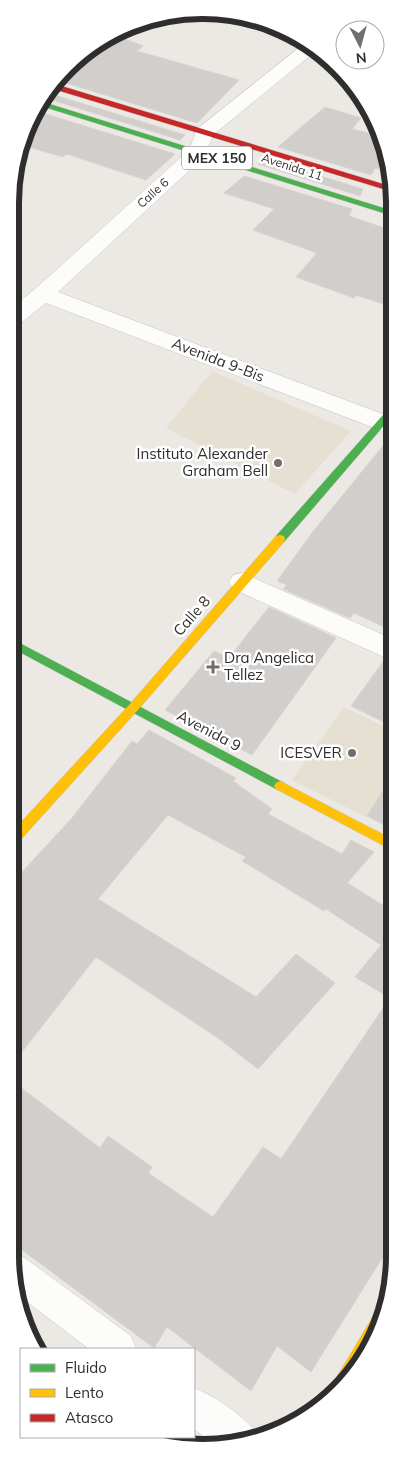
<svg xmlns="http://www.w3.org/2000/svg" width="405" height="1458" font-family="Mulish,sans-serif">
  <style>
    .education { fill: #e6e0d3 }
    .building { fill: #d1cecb; stroke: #d7d4d0 }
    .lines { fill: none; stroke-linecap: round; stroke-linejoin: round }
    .street-casing { stroke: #c5c4c5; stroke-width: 1 }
    .fast-casing { stroke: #c5c4c5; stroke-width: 1 }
    .slow-casing { stroke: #c5c4c5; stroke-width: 1 }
    .jam-casing { stroke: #c5c4c5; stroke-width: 1 }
    .street { fill: #fcfcfb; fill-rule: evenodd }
    .fast { fill: #4caf50; fill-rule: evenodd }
    .slow { fill: #ffc107; fill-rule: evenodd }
    .jam { fill: #c62828; fill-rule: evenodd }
    .poi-dot { fill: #706f6e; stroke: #fff; stroke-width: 2 }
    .labels { text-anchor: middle; stroke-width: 5; stroke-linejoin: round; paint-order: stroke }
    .far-street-label { font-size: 12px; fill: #2e2e2e; stroke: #fff }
    .shield { fill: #fff; stroke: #6d6d6d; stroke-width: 1 }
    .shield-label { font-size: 14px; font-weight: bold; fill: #2e2e2e }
    .street-label { font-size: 15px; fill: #2e2e2e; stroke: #fff }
    .poi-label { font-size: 15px; fill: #2e2e2e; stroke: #fff; text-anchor: end }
    .rim { fill: none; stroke: #2e2e2e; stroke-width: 6 }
  </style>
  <rect width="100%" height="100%" fill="#ece8e4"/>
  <g class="education">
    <polygon points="212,371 351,431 295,494 166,428"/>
    <polygon points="344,707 392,730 392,776 366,817 292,780"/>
  </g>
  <g class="building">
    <polygon points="114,35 143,46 137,51 239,80 197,123 66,83 72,78 63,75 95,43"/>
    <polygon points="51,94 185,135 180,140 46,98"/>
    <polygon points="325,107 361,118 352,129 383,137 392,173 375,168 371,175 278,147"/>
    <polygon points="36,111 175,154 146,180 67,154 63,157 22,145"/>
    <polygon points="264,159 363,189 360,196 258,164"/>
    <polygon points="244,176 352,209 349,216 393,231 393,307 356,295 354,298 296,277 317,253 253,230 274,209 224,193"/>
    <polygon points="391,436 393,437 393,631 354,613 350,618 283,589 287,585 277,581 315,529"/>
    <polygon points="269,607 336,638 252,755 165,710 214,651 229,658"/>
    <polygon points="385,659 392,663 392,726 351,706"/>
    <polygon points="149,730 236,778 233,781 272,809 268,814 342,854 351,840 374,852 347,883 392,911 391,1244 311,1372 277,1346 251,1391 167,1327 154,1348 10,1241 11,1080 100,1148 108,1136 152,1167 148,1173 213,1217 263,1147 281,1159 390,998 355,977 381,945 326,909 324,911 242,861 246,857 168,815 98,899 256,997 296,954 335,983 258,1069 218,1038 96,957 11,1066 11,884 72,818 132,741 137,744"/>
    <polygon points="392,776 392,829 367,816"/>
  </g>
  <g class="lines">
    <g class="street-casing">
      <g id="street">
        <polygon points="306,42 317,50 213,135 205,156 58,292 393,418 393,435 46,303 21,323 13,325 13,307 35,289 189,150 197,129"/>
        <polygon points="242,573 393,639 393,661 233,589 229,582 233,575"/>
        <polygon points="13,1253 25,1258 131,1336 136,1349 89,1349 18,1295 10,1256"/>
        <path d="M 194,1388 C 212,1394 252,1421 259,1438 L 253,1441 L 215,1445 L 194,1429 Z"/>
      </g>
    </g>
    <g class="fast-casing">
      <g id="fast">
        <polygon points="40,101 393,211 393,216 38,105"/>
        <polygon points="393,406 393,415 284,542 276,542 275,539 276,536 390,407"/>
        <polygon points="12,639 284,783 286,786 284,789 276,789 12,648"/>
      </g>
    </g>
    <g class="slow-casing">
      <g id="slow">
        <polygon points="280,535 284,536 285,539 284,542 137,711 15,846 11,847 11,833 129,705 276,536"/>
        <polygon points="280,781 392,839 392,850 276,789 274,786 276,783"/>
        <polygon points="383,1306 386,1307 361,1364 332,1395 330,1390 332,1385 378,1308"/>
      </g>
    </g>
    <g class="jam-casing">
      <polygon id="jam" points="55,84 393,187 393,192 50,88"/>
    </g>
    <use href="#street" class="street"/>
    <use href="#fast" class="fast"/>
    <use href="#slow" class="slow"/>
    <use href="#jam" class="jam"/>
  </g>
  <g class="poi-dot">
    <circle cx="278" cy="463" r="5"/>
    <path d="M210.5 659.5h5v5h5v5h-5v5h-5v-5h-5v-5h5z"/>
    <circle cx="352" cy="753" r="5"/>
  </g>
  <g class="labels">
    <g class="far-street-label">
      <text transform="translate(292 167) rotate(18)" y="4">Avenida 11</text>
      <text transform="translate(153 193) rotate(-42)" y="4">Calle 6</text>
    </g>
    <rect class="shield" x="182" y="146.5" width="70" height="23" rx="4"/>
    <g class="shield-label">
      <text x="217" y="163">MEX 150</text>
    </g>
    <g class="street-label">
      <text transform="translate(218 360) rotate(21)" y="5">Avenida 9-Bis</text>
      <text transform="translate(192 616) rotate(-49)" y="5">Calle 8</text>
      <text transform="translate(209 731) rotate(28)" y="5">Avenida 9</text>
    </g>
    <g class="poi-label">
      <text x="268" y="459">Instituto Alexander<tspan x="268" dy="17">Graham Bell</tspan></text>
      <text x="224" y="663" text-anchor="start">Dra Angelica<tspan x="224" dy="17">Tellez</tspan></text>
      <text x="342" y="758">ICESVER</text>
    </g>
  </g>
  <path d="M0 0H405V1458H0ZM202 19H203A183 183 0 0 1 386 202V1256A183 183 0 0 1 203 1439H202A183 183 0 0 1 19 1256V202A183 183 0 0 1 202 19Z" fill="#fff" fill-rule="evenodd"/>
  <path class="rim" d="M202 19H203A183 183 0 0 1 386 202V1256A183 183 0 0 1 203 1439H202A183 183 0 0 1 19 1256V202A183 183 0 0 1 202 19Z"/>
  <rect x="20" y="1348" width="175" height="90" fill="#ffffff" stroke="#ababab"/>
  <rect x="30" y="1364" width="25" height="8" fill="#4caf50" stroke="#ababab"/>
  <text x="65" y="1373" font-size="15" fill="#2e2e2e">Fluido</text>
  <rect x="30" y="1389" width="25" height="8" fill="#ffc107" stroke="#ababab"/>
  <text x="65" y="1398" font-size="15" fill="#2e2e2e">Lento</text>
  <rect x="30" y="1414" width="25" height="8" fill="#c62828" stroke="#ababab"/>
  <text x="65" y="1423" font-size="15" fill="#2e2e2e">Atasco</text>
  <g transform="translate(360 45) rotate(174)"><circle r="24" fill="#ffffff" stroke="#ababab"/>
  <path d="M0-4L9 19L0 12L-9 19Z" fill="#706f6e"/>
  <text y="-8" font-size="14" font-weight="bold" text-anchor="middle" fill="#2e2e2e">N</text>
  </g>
</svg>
